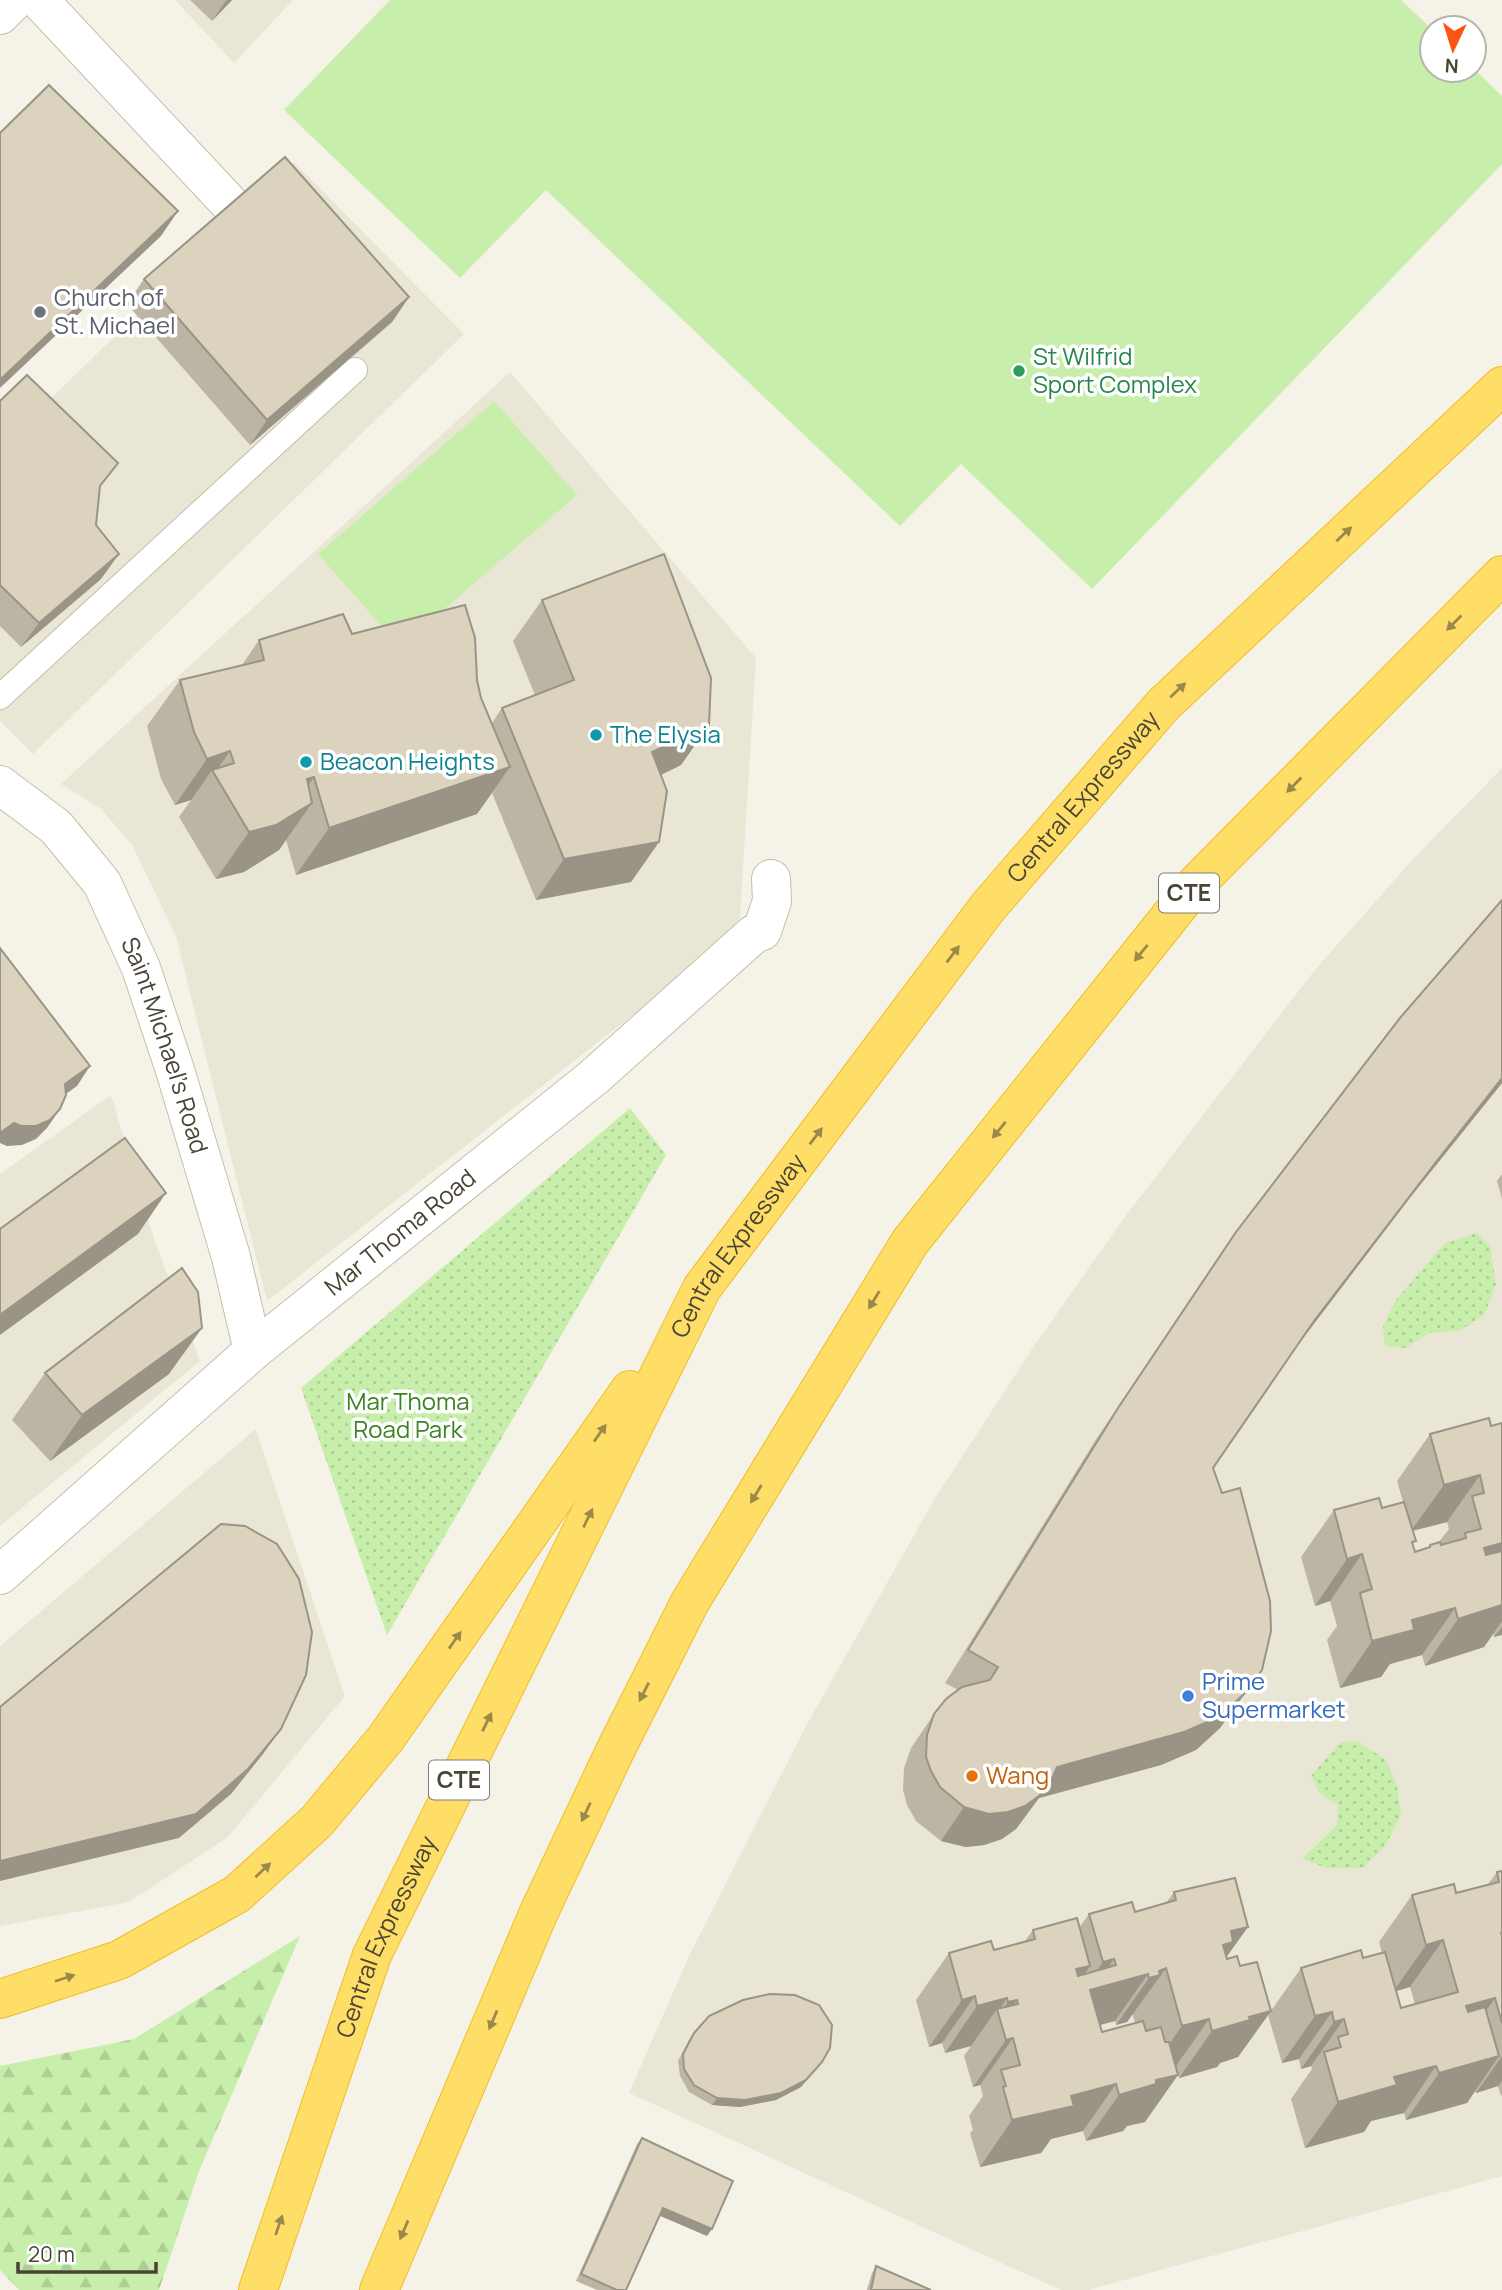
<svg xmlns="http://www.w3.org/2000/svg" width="1502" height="2290" font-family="Manrope,sans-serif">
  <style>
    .residential { fill: #eae6d5 }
    .grass { fill: #c8eeab }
    .forest { fill: url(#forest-firs) }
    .park { fill: url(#park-dots) }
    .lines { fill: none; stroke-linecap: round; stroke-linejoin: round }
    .lane-casing { stroke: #c5bfab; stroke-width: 26 }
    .street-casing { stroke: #c5bfab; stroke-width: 40 }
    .highway-casing { stroke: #efbd27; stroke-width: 40 }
    .lane { stroke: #fff; stroke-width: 24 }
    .street { stroke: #fff; stroke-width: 38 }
    .highway { stroke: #ffde68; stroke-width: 38 }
    .wall { fill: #bcb5a3; fill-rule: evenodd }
    .shaded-wall { fill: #999485 }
    .building { fill: #dbd3be; stroke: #999485; stroke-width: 2 }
    .oneway { fill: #9b894c }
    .worship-dot { fill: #6b7280; stroke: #fff; stroke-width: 2.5 }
    .leisure-dot { fill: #2e9e5b; stroke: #fff; stroke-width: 2.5 }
    .culture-dot { fill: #0f9aa8; stroke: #fff; stroke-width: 2.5 }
    .shop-dot { fill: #3f7fe0; stroke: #fff; stroke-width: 2.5 }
    .food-dot { fill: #e8710a; stroke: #fff; stroke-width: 2.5 }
    .labels { text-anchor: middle; stroke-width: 7; stroke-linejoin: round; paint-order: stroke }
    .shield { fill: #fff; stroke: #807c72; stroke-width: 2 }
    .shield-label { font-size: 23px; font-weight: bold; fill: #4a4435 }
    .worship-label { font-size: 24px; fill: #5b616d; stroke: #fff; text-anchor: start }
    .leisure-label { font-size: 24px; fill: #27864d; stroke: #fff; text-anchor: start }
    .culture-label { font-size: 24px; fill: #0d838f; stroke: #fff; text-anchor: start }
    .street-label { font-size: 24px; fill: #4a4435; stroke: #fff }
    .park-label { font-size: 24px; fill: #3b8321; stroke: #fff }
    .shop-label { font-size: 24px; fill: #366cbe; stroke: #fff; text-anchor: start }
    .food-label { font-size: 24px; fill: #c56008; stroke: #fff; text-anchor: start }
  </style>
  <defs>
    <pattern id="forest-firs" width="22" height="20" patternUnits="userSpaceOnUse" patternTransform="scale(1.75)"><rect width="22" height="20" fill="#c8eeab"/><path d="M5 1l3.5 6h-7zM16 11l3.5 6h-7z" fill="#adcd94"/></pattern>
    <pattern id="park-dots" width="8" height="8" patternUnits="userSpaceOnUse" patternTransform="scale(1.75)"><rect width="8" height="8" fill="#c8eeab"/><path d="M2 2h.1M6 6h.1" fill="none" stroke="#adcd94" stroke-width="1.8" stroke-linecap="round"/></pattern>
  </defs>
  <rect width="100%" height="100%" fill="#f5f3e7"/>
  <g class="residential">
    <polygon points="175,0 293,0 234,63"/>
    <polygon points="294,162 464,334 33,754 0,721 0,448"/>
    <polygon points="510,372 756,658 739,932 267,1301 176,936 132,845 101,809 61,784"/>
    <polygon points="1502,768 1502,2176 1088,2290 1061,2290 629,2093 689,1956 806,1726 934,1500 1032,1349 1124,1218 1314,971 1414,858"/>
    <polygon points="111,1095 154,1239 200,1361 0,1526 0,1174"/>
    <polygon points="256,1429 345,1696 228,1837 129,1902 0,1926 0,1646"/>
  </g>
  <g class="grass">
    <polygon points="390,0 1401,0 1432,29 1432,70 1474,69 1502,96 1502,164 1092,589 961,464 900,526 546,190 460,278 284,110"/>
    <polygon points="494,401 577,495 400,647 318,554"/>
  </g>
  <polygon class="forest" points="300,1936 199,2171 159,2290 19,2290 0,2270 0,2066 134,2039"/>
  <g class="park">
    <polygon points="630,1108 666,1155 387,1635 301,1388"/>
    <polygon points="1477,1233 1490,1246 1496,1284 1484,1315 1461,1330 1430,1333 1405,1348 1385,1346 1383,1326 1396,1300 1445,1243"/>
    <polygon points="1357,1741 1385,1759 1397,1785 1401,1815 1386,1845 1363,1868 1326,1868 1302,1859 1337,1825 1338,1806 1319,1792 1311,1776 1340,1742"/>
  </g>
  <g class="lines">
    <g class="lane-casing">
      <polyline id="lane" points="0,697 355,370"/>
    </g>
    <g class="street-casing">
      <g id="street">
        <polyline points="39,0 228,202"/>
        <polyline points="0,15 15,0"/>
        <path id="s1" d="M 0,785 L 56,827 L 102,883 L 141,968 L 175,1070 L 231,1257 L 253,1351"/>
        <path id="s2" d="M 0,1575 L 253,1351 L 594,1077 L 754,934 L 762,931 L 772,901 L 771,879"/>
      </g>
    </g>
    <g class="highway-casing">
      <g id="highway">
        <polyline points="0,1999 119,1960 237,1894 317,1821 386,1738 630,1390"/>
        <path id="s3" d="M 258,2290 L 372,1955 L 702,1288 L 988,907 L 1163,705 L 1502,386"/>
        <polyline points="379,2290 539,1912 615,1751 690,1602 910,1242 1196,884 1502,575"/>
      </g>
    </g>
    <use href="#lane" class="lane"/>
    <use href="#street" class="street"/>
    <use href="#highway" class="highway"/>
  </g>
  <g class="wall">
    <polygon points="190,0 232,0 212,21"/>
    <polygon points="144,279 409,297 392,322 250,445 127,304"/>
    <polygon points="0,401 100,488 96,525 101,579 21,647 0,626"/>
    <polygon points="542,600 709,725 681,765 661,775 659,842 631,882 536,900 492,793 477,814 296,875 286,840 279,850 244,872 216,879 179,817 191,800 175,805 161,779 147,726 180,680 242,665 259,640 352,634 477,680 481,698 492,723 502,708 535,695 513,641"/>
    <polygon points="1502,900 1502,1083 1412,1195 1295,1348 1213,1468 1262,1670 1220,1728 1196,1750 1161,1765 1039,1798 1016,1829 1002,1839 984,1845 966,1847 941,1841 916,1821 907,1805 903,1790 904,1768 911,1748 934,1714 958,1690 945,1683 1095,1441 1236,1232"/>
    <polygon points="1502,1174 1502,1199 1497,1181"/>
    <polygon points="45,1373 169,1374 50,1461 12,1420"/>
    <path d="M 1502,1423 L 1502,1635 L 1494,1637 L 1493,1634 L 1484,1647 L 1425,1666 L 1422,1655 L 1390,1664 L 1381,1677 L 1340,1688 L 1327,1640 L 1337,1626 L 1330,1601 L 1315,1606 L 1301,1557 L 1334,1510 L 1382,1508 L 1403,1502 L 1397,1481 L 1430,1434 L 1491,1426 ZM 1447,1522 L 1449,1529 L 1439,1542 L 1430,1545 L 1428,1548 L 1415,1552 L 1413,1545 L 1413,1531 Z"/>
    <path d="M 1502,1871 L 1502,2095 L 1501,2096 L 1498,2086 L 1476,2093 L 1475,2091 L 1467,2103 L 1406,2120 L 1404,2113 L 1371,2121 L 1364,2132 L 1305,2148 L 1291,2099 L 1312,2069 L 1311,2066 L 1301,2069 L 1299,2059 L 1282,2063 L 1268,2015 L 1301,1968 L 1363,1958 L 1382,1953 L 1379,1942 L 1412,1895 L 1456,1893 L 1488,1884 L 1497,1872 ZM 1410,1987 L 1415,2004 L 1401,2008 L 1396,1991 Z"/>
    <path d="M 1174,1892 L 1227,1959 L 1240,1966 L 1271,2011 L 1238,2057 L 1220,2063 L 1217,2067 L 1179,2078 L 1176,2066 L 1145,2122 L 1127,2126 L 1123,2131 L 1086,2141 L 1083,2131 L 1051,2139 L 1041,2153 L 980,2167 L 970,2133 L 973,2130 L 969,2116 L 983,2096 L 980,2085 L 973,2087 L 964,2056 L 971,2046 L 945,2053 L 942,2043 L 929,2047 L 916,2000 L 949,1953 L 994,1950 L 1024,1942 L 1033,1930 L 1079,1928 L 1089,1914 L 1135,1912 L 1166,1903 ZM 1132,2015 L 1133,2015 L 1135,2023 L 1102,2032 L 1100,2025 L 1115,2021 L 1116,2025 L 1127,2022 Z"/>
    <polygon points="694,2033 822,2062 801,2087 776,2100 740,2107 712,2105 689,2092 680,2076 678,2061 689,2040"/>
    <polygon points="642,2138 707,2236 660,2215 626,2290 597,2290 576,2281 637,2144"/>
    <polygon points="876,2266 931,2290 867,2290 872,2273"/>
  </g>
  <g class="shaded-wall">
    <polygon points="227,0 232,0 212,21 225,2"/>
    <polygon points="178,211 161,236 0,388 0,380"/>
    <polygon points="409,297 392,322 250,445 267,420"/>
    <polygon points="119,554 101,579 21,647 39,623"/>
    <polygon points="709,725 681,765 623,793 652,752"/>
    <polygon points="230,751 214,774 212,770 191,800 175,805 207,759"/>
    <polygon points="510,767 477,814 296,875 329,828"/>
    <polygon points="314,777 284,820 312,803 279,850 244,872 216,879 249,832 307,779"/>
    <polygon points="659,842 631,882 536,900 564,859"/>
    <polygon points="90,1066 77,1086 52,1104 65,1084"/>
    <polygon points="1502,1078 1502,1083 1412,1195 1291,1354 1314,1321 1436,1162"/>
    <polygon points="60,1109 47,1128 36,1139 22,1145 7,1146 0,1143 0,1133 14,1123"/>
    <polygon points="166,1193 138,1234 0,1335 0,1315"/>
    <polygon points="202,1328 169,1374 50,1461 82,1415"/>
    <polygon points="1480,1475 1447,1522 1411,1531 1444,1485"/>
    <polygon points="1502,1543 1502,1556 1451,1595 1484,1548"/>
    <polygon points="1362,1554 1330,1601 1315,1606 1347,1559"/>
    <polygon points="1502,1605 1502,1621 1484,1647 1425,1666 1458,1619"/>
    <polygon points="1455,1608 1422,1655 1390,1664 1381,1677 1340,1688 1372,1641 1412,1620"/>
    <polygon points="1502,1627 1502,1635 1494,1637"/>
    <polygon points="1262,1670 1220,1728 1196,1750 1161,1765 1039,1798 1016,1829 1002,1839 984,1845 966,1847 941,1841 964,1807 1057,1767"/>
    <polygon points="281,1729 263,1754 231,1794 179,1838 0,1881 0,1861"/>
    <polygon points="1248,1927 1215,1973 1200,1988 1231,1931"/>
    <polygon points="1443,1940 1410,1987 1393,1992 1426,1945"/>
    <polygon points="1114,1959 1094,1988 1148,1974 1115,2021 1057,2036 1070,2009 1103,1962"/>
    <polygon points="1090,1966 1057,2013 1076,1969"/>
    <polygon points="1166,1968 1127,2022 1116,2025 1149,1978 1159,1971"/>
    <polygon points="975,1996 942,2043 929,2047 962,2000"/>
    <polygon points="1007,1998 998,2012 997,2009 971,2046 945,2053 977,2006"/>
    <polygon points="1495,1998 1462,2045 1466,2006"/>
    <polygon points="1017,2000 1001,2023 999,2016 1008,2002"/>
    <polygon points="1271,2011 1238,2057 1220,2063 1217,2067 1179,2078 1212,2031 1249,2017"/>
    <polygon points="1332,2012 1299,2059 1282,2063 1315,2016"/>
    <polygon points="1209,2019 1176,2066 1149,2073 1182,2026"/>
    <polygon points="1344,2019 1311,2066 1301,2069 1334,2022"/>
    <polygon points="1013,2038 980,2085 973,2087 1006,2040"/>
    <polygon points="1499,2056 1467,2103 1406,2120 1439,2073"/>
    <polygon points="1502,2056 1502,2081 1498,2086 1476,2093"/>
    <polygon points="822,2062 801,2087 776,2100 740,2107 712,2105 717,2098"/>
    <polygon points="1436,2066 1404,2113 1371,2121 1364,2132 1305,2148 1338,2102 1394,2077"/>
    <polygon points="1178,2075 1145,2122 1127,2126 1123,2131 1086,2141 1119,2095 1156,2080"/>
    <polygon points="1116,2084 1083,2131 1051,2139 1041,2153 980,2167 1012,2120 1071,2096"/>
    <polygon points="663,2208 712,2229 707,2236 658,2215"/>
  </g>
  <g class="building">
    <polygon points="49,85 178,211 0,380 0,133"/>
    <polygon points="285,157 409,297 267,420 144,279"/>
    <polygon points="27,375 118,463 100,486 96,525 119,554 39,623 0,585 0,401"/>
    <polygon points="664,554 711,678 709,725 652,752 667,791 659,842 564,859 502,708 574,680 542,600"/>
    <polygon points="465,605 475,638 477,680 481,698 510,767 329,828 314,777 307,779 312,803 276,825 249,832 212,770 234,763 230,751 207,759 194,732 180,680 264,660 259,640 343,614 352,634"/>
    <polygon points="1502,900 1502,1078 1436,1162 1314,1321 1213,1468 1222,1493 1240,1488 1270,1601 1271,1631 1262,1670 1243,1695 1219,1717 1184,1732 1057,1767 1051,1781 1039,1796 1025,1806 1008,1812 989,1814 964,1807 940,1787 931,1771 926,1757 927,1735 934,1714 946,1699 962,1687 990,1680 998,1667 968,1650 1118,1408 1236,1232 1400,1018"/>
    <polygon points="0,948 90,1066 65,1084 66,1095 60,1109 50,1120 36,1126 21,1126 14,1123 0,1133"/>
    <polygon points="125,1138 166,1193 0,1315 0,1229"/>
    <polygon points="182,1268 198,1292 202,1328 82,1415 45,1373"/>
    <polygon points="1489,1418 1491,1426 1502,1423 1502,1543 1484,1548 1486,1555 1502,1551 1502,1605 1458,1619 1455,1608 1412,1620 1414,1630 1372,1641 1360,1593 1372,1589 1362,1554 1347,1559 1334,1510 1379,1498 1382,1508 1404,1502 1416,1541 1412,1542 1415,1552 1430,1547 1430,1545 1440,1542 1441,1545 1466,1538 1465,1533 1481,1529 1472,1496 1484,1493 1480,1475 1444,1485 1430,1434"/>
    <polygon points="221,1524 245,1526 277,1544 299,1579 312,1632 306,1675 281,1729 248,1769 196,1814 0,1861 0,1707"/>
    <polygon points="1502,1871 1502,1933 1501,1933 1502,1936 1502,2023 1495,1998 1466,2006 1468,2012 1485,2007 1499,2056 1439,2073 1436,2066 1394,2077 1397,2085 1338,2102 1324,2052 1341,2047 1338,2037 1348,2034 1344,2019 1334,2022 1332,2012 1315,2016 1301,1968 1361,1950 1363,1958 1385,1952 1401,2008 1458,1992 1443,1940 1426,1945 1412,1895 1454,1884 1456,1893 1499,1882 1497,1872"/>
    <polygon points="1235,1878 1248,1927 1231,1931 1233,1942 1223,1945 1227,1959 1237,1956 1240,1966 1257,1962 1271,2011 1249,2017 1250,2020 1212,2031 1209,2019 1182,2026 1166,1968 1159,1971 1160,1975 1149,1978 1148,1974 1090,1990 1102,2032 1143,2021 1146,2031 1161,2027 1165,2042 1169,2042 1178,2075 1156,2080 1156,2084 1119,2095 1116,2084 1071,2096 1074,2106 1012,2120 1003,2087 1006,2086 1001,2070 1020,2065 1013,2038 1006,2040 997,2009 1018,2004 1017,2000 1008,2002 1007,1998 977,2006 975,1996 962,2000 949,1953 991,1941 994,1950 1035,1939 1033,1930 1077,1918 1090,1966 1076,1969 1078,1976 1116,1965 1114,1959 1103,1962 1089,1914 1132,1902 1135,1912 1176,1900 1174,1892"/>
    <polygon points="770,1994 795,1995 819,2005 832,2025 830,2048 822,2062 806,2080 781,2093 745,2100 717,2098 694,2085 684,2069 683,2054 694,2033 709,2016 743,2000"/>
    <polygon points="642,2138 733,2181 712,2229 663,2208 626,2290 617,2290 581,2274"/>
    <polygon points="876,2266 931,2290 871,2290"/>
  </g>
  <defs><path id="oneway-solid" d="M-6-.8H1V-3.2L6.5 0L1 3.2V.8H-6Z" transform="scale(1.75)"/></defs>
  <g class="oneway">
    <use href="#oneway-solid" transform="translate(1344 534) rotate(-43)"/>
    <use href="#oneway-solid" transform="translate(1454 623) rotate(135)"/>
    <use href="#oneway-solid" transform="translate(1178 690) rotate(-43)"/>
    <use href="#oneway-solid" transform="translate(1294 785) rotate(135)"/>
    <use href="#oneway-solid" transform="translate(1141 953) rotate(129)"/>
    <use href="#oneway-solid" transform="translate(953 954) rotate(-53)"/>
    <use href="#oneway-solid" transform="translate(999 1130) rotate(129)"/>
    <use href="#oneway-solid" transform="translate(816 1136) rotate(-53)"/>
    <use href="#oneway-solid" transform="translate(874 1300) rotate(121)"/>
    <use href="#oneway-solid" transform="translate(600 1433) rotate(-55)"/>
    <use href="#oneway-solid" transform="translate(756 1494) rotate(121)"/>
    <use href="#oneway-solid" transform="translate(588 1518) rotate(-64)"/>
    <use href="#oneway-solid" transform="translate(455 1640) rotate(-55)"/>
    <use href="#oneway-solid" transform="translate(644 1692) rotate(117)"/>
    <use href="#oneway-solid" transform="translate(487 1722) rotate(-64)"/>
    <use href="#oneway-solid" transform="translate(586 1812) rotate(115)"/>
    <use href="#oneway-solid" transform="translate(263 1870) rotate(-43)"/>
    <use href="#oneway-solid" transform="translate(65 1978) rotate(-18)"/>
    <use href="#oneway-solid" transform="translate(493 2020) rotate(113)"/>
    <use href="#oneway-solid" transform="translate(279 2225) rotate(-71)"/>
    <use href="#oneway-solid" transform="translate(404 2230) rotate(113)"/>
  </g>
  <circle class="worship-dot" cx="40" cy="312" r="7"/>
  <circle class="leisure-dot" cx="1019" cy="371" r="7"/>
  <g class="culture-dot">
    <circle cx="596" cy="735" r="7"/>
    <circle cx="306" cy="762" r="7"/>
  </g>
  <circle class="shop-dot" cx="1188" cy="1696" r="7"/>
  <circle class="food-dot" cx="972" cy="1776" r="7"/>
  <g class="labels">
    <g class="shield">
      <rect x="1159" y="873.5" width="60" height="39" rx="5"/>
      <rect x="429" y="1760.5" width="60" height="39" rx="5"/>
    </g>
    <g class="shield-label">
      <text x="1189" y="901">CTE</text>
      <text x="459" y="1788">CTE</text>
    </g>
    <g class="worship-label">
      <text x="54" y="306">Church of<tspan x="54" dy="28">St. Michael</tspan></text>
    </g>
    <g class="leisure-label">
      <text x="1033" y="365">St Wilfrid<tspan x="1033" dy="28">Sport Complex</tspan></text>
    </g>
    <g class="culture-label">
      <text x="610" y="743">The Elysia</text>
      <text x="320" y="770">Beacon Heights</text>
    </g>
    <g class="street-label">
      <text dy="8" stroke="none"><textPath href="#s3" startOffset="1720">Central Expressway</textPath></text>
      <text dy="8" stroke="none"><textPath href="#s1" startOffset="317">Saint Michael's Road</textPath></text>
      <text dy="8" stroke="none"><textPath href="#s2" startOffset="527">Mar Thoma Road</textPath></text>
      <text dy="8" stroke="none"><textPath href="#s3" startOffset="1153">Central Expressway</textPath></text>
      <text dy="8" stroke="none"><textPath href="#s3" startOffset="376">Central Expressway</textPath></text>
    </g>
    <g class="park-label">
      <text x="408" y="1410">Mar Thoma<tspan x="408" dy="28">Road Park</tspan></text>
    </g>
    <g class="shop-label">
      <text x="1202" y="1690">Prime<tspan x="1202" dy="28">Supermarket</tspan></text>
    </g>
    <g class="food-label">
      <text x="986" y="1784">Wang</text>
    </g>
  </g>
  <g transform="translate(1453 49) rotate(184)"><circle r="33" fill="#ffffff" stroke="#b7b4ae" stroke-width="2"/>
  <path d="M0-5L12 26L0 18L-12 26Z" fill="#ff5314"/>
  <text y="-10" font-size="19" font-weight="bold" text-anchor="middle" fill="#4a4435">N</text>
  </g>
  <path d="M18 2262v10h138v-10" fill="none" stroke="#4a4435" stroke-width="3.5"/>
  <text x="28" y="2262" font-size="21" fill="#4a4435" stroke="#ffffff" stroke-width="5" paint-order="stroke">20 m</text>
</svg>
